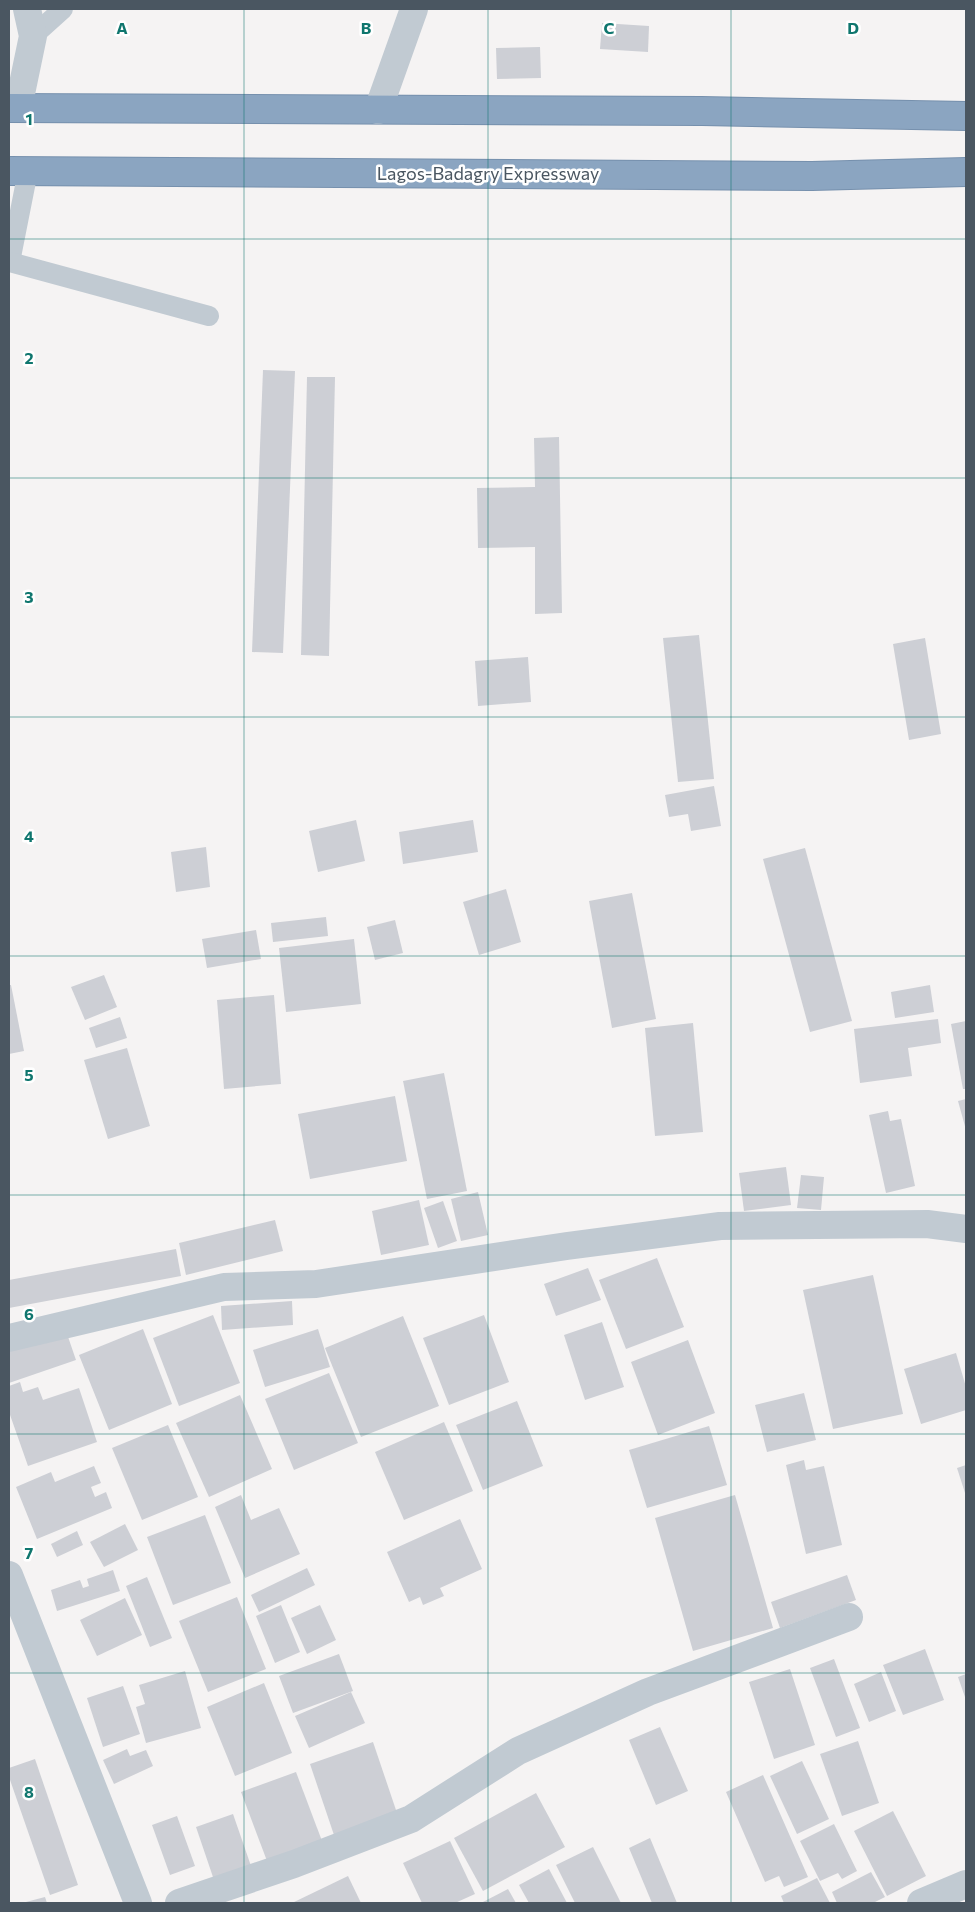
<svg xmlns="http://www.w3.org/2000/svg" width="975" height="1912" font-family="Commissioner,sans-serif">
  <style>
    .building { fill: #cdcfd5 }
    .lines { fill: none; stroke-linecap: round; stroke-linejoin: round }
    .highway-casing { stroke: #7690ad; stroke-width: 30 }
    .lane { stroke: #c1cad2; stroke-width: 20 }
    .street { stroke: #c1cad2; stroke-width: 28 }
    .highway { stroke: #8ba5c1; stroke-width: 28 }
    .grid { fill: none; stroke: #0f766e; stroke-width: 1; stroke-opacity: 0.55 }
    .labels { text-anchor: middle; stroke-width: 5; stroke-linejoin: round; paint-order: stroke }
    .street-label { font-size: 18px; fill: #4a5661; stroke: #fff }
    .grid-label { font-size: 16px; text-anchor: middle; font-weight: bold; fill: #0f766e; stroke: #fff; stroke-width: 5; stroke-linejoin: round; paint-order: stroke }
  </style>
  <rect width="100%" height="100%" fill="#f5f3f3"/>
  <g class="building">
    <polygon points="602,23 649,26 648,52 600,49"/>
    <polygon points="540,47 541,78 497,79 496,48"/>
    <polygon points="263,370 295,371 283,653 252,652"/>
    <polygon points="307,377 335,377 329,656 301,655"/>
    <polygon points="559,437 562,613 535,614 535,547 478,548 477,488 535,487 534,438"/>
    <polygon points="699,635 714,779 678,782 663,638"/>
    <polygon points="925,638 941,734 909,740 893,644"/>
    <polygon points="528,657 531,702 478,706 475,661"/>
    <polygon points="714,786 721,826 691,831 688,814 669,817 665,795"/>
    <polygon points="356,820 365,861 318,872 309,831"/>
    <polygon points="473,820 478,852 403,864 399,832"/>
    <polygon points="206,847 210,887 176,892 171,852"/>
    <polygon points="805,848 852,1021 810,1032 763,859"/>
    <polygon points="506,889 521,942 479,955 463,902"/>
    <polygon points="632,893 656,1019 612,1028 589,901"/>
    <polygon points="326,917 328,936 273,942 271,923"/>
    <polygon points="395,920 403,953 375,960 367,927"/>
    <polygon points="256,930 261,959 207,968 202,939"/>
    <polygon points="354,939 361,1004 286,1012 279,948"/>
    <polygon points="104,975 117,1007 85,1020 71,987"/>
    <polygon points="9,985 11,985 24,1051 9,1054"/>
    <polygon points="930,985 934,1012 895,1018 891,992"/>
    <polygon points="274,995 281,1084 224,1089 217,1000"/>
    <polygon points="120,1017 127,1038 96,1048 89,1028"/>
    <polygon points="938,1019 941,1043 908,1048 912,1076 860,1083 854,1029"/>
    <polygon points="966,1021 966,1089 963,1089 951,1024"/>
    <polygon points="693,1023 703,1132 655,1136 645,1028"/>
    <polygon points="127,1048 150,1126 108,1139 84,1060"/>
    <polygon points="444,1073 467,1191 427,1199 403,1081"/>
    <polygon points="395,1096 407,1161 310,1179 298,1114"/>
    <polygon points="966,1099 966,1130 958,1101"/>
    <polygon points="888,1111 890,1121 901,1119 915,1186 886,1193 869,1115"/>
    <polygon points="786,1167 791,1205 744,1211 739,1173"/>
    <polygon points="801,1175 824,1177 821,1210 797,1208"/>
    <polygon points="478,1192 488,1235 461,1241 451,1199"/>
    <polygon points="419,1200 429,1245 381,1255 372,1211"/>
    <polygon points="443,1201 457,1241 438,1248 424,1208"/>
    <polygon points="275,1220 283,1251 186,1275 179,1243"/>
    <polygon points="176,1249 181,1276 9,1308 9,1280"/>
    <polygon points="657,1258 684,1327 626,1349 599,1280"/>
    <polygon points="588,1268 601,1300 556,1316 544,1284"/>
    <polygon points="873,1275 903,1414 833,1429 803,1290"/>
    <polygon points="292,1301 293,1325 222,1330 221,1306"/>
    <polygon points="213,1315 240,1383 179,1406 153,1338"/>
    <polygon points="484,1315 509,1382 449,1405 423,1338"/>
    <polygon points="403,1316 439,1406 361,1437 325,1348"/>
    <polygon points="602,1322 624,1387 585,1400 564,1335"/>
    <polygon points="143,1329 172,1404 109,1430 79,1355"/>
    <polygon points="318,1329 330,1367 265,1387 253,1350"/>
    <polygon points="66,1331 76,1360 9,1383 9,1350"/>
    <polygon points="688,1340 715,1413 658,1435 631,1362"/>
    <polygon points="956,1353 966,1387 966,1410 921,1424 904,1369"/>
    <polygon points="329,1373 358,1443 294,1470 265,1399"/>
    <polygon points="20,1382 23,1392 38,1387 43,1400 79,1388 97,1442 28,1466 9,1412 9,1386"/>
    <polygon points="804,1393 816,1440 767,1452 755,1405"/>
    <polygon points="240,1395 272,1469 209,1497 176,1423"/>
    <polygon points="517,1401 543,1466 483,1490 456,1425"/>
    <polygon points="444,1422 473,1491 404,1520 375,1452"/>
    <polygon points="168,1425 198,1497 142,1520 112,1448"/>
    <polygon points="709,1426 727,1485 647,1508 629,1450"/>
    <polygon points="804,1460 806,1470 824,1466 842,1545 806,1554 786,1465"/>
    <polygon points="966,1465 966,1496 957,1468"/>
    <polygon points="94,1466 101,1483 91,1487 95,1497 106,1492 112,1508 37,1539 16,1487 51,1472 55,1482"/>
    <polygon points="241,1495 251,1520 279,1508 300,1554 245,1578 215,1507"/>
    <polygon points="735,1495 773,1628 693,1651 655,1518"/>
    <polygon points="205,1515 231,1583 173,1605 147,1537"/>
    <polygon points="460,1519 482,1569 440,1588 444,1596 423,1605 420,1597 409,1602 387,1552"/>
    <polygon points="125,1524 138,1550 104,1567 90,1542"/>
    <polygon points="77,1531 83,1545 57,1557 51,1544"/>
    <polygon points="307,1568 315,1585 259,1612 251,1595"/>
    <polygon points="113,1570 120,1591 57,1611 51,1590 80,1580 83,1588 89,1586 87,1579"/>
    <polygon points="847,1575 856,1600 780,1628 771,1602"/>
    <polygon points="147,1577 172,1638 150,1647 126,1586"/>
    <polygon points="237,1597 266,1669 208,1692 179,1621"/>
    <polygon points="125,1598 142,1635 97,1656 80,1620"/>
    <polygon points="281,1605 300,1652 275,1663 256,1616"/>
    <polygon points="320,1605 336,1640 307,1654 291,1618"/>
    <polygon points="925,1649 944,1700 903,1715 883,1665"/>
    <polygon points="339,1654 353,1691 293,1713 279,1676"/>
    <polygon points="834,1659 860,1728 836,1737 810,1668"/>
    <polygon points="790,1669 815,1745 774,1759 749,1682"/>
    <polygon points="185,1671 201,1728 146,1743 136,1707 145,1704 139,1685"/>
    <polygon points="881,1672 896,1711 869,1722 854,1684"/>
    <polygon points="966,1674 966,1700 958,1677"/>
    <polygon points="264,1683 292,1753 235,1776 207,1707"/>
    <polygon points="123,1686 140,1734 103,1747 87,1698"/>
    <polygon points="351,1692 365,1723 309,1748 295,1716"/>
    <polygon points="660,1727 688,1791 656,1805 629,1740"/>
    <polygon points="858,1741 879,1803 842,1816 820,1754"/>
    <polygon points="373,1742 397,1813 334,1835 310,1764"/>
    <polygon points="127,1749 130,1756 146,1750 153,1766 114,1784 103,1760"/>
    <polygon points="35,1759 78,1885 50,1895 9,1777 9,1768"/>
    <polygon points="802,1761 829,1819 797,1834 770,1776"/>
    <polygon points="296,1772 322,1841 267,1861 241,1792"/>
    <polygon points="763,1775 808,1877 784,1887 779,1876 765,1882 726,1792"/>
    <polygon points="536,1793 565,1847 483,1891 454,1838"/>
    <polygon points="893,1811 926,1876 887,1896 854,1831"/>
    <polygon points="233,1814 251,1866 214,1880 196,1827"/>
    <polygon points="177,1816 195,1866 170,1875 152,1825"/>
    <polygon points="834,1824 857,1871 842,1879 838,1873 820,1881 800,1841"/>
    <polygon points="650,1838 677,1903 652,1903 629,1848"/>
    <polygon points="450,1841 475,1894 455,1903 422,1903 403,1863"/>
    <polygon points="593,1847 621,1903 575,1903 556,1865"/>
    <polygon points="549,1869 567,1903 529,1903 519,1885"/>
    <polygon points="871,1872 885,1897 873,1903 837,1903 832,1892"/>
    <polygon points="348,1876 361,1903 292,1903"/>
    <polygon points="817,1878 830,1903 784,1903 781,1896"/>
    <polygon points="508,1889 516,1903 481,1903"/>
    <polygon points="45,1897 47,1903 22,1903"/>
  </g>
  <g class="lines">
    <g class="highway-casing">
      <g id="highway">
        <polyline points="9,108 702,111 966,116"/>
        <polyline points="9,171 812,176 966,172"/>
      </g>
    </g>
    <g class="lane">
      <polyline points="33,36 63,9"/>
      <polyline points="9,262 10,262 28,171"/>
      <polyline points="10,262 209,316"/>
    </g>
    <g class="street">
      <polyline points="18,108 33,36 27,9"/>
      <polyline points="378,110 414,9"/>
      <polyline points="9,1338 224,1287 316,1284 567,1246 720,1226 927,1224 966,1229"/>
      <polyline points="9,1575 138,1903"/>
      <polyline points="179,1903 294,1864 411,1819 518,1751 648,1692 849,1617"/>
      <polyline points="921,1903 966,1884"/>
    </g>
    <use href="#highway" class="highway"/>
  </g>
  <path class="grid" d="M 244,9 L 244,1903M 488,9 L 488,1903M 731,9 L 731,1903M 9,239 L 966,239M 9,478 L 966,478M 9,717 L 966,717M 9,956 L 966,956M 9,1195 L 966,1195M 9,1434 L 966,1434M 9,1673 L 966,1673"/>
  <g class="labels">
    <g class="street-label">
      <text x="488" y="180">Lagos-Badagry Expressway</text>
    </g>
  </g>
  <g class="grid-label">
    <text x="122" y="34">A</text>
    <text x="366" y="34">B</text>
    <text x="609" y="34">C</text>
    <text x="853" y="34">D</text>
    <text x="29" y="125">1</text>
    <text x="29" y="364">2</text>
    <text x="29" y="603">3</text>
    <text x="29" y="842">4</text>
    <text x="29" y="1081">5</text>
    <text x="29" y="1320">6</text>
    <text x="29" y="1559">7</text>
    <text x="29" y="1798">8</text>
  </g>
  <rect width="975" height="1912" fill="none" stroke="#4a5661" stroke-width="20"/>
</svg>
